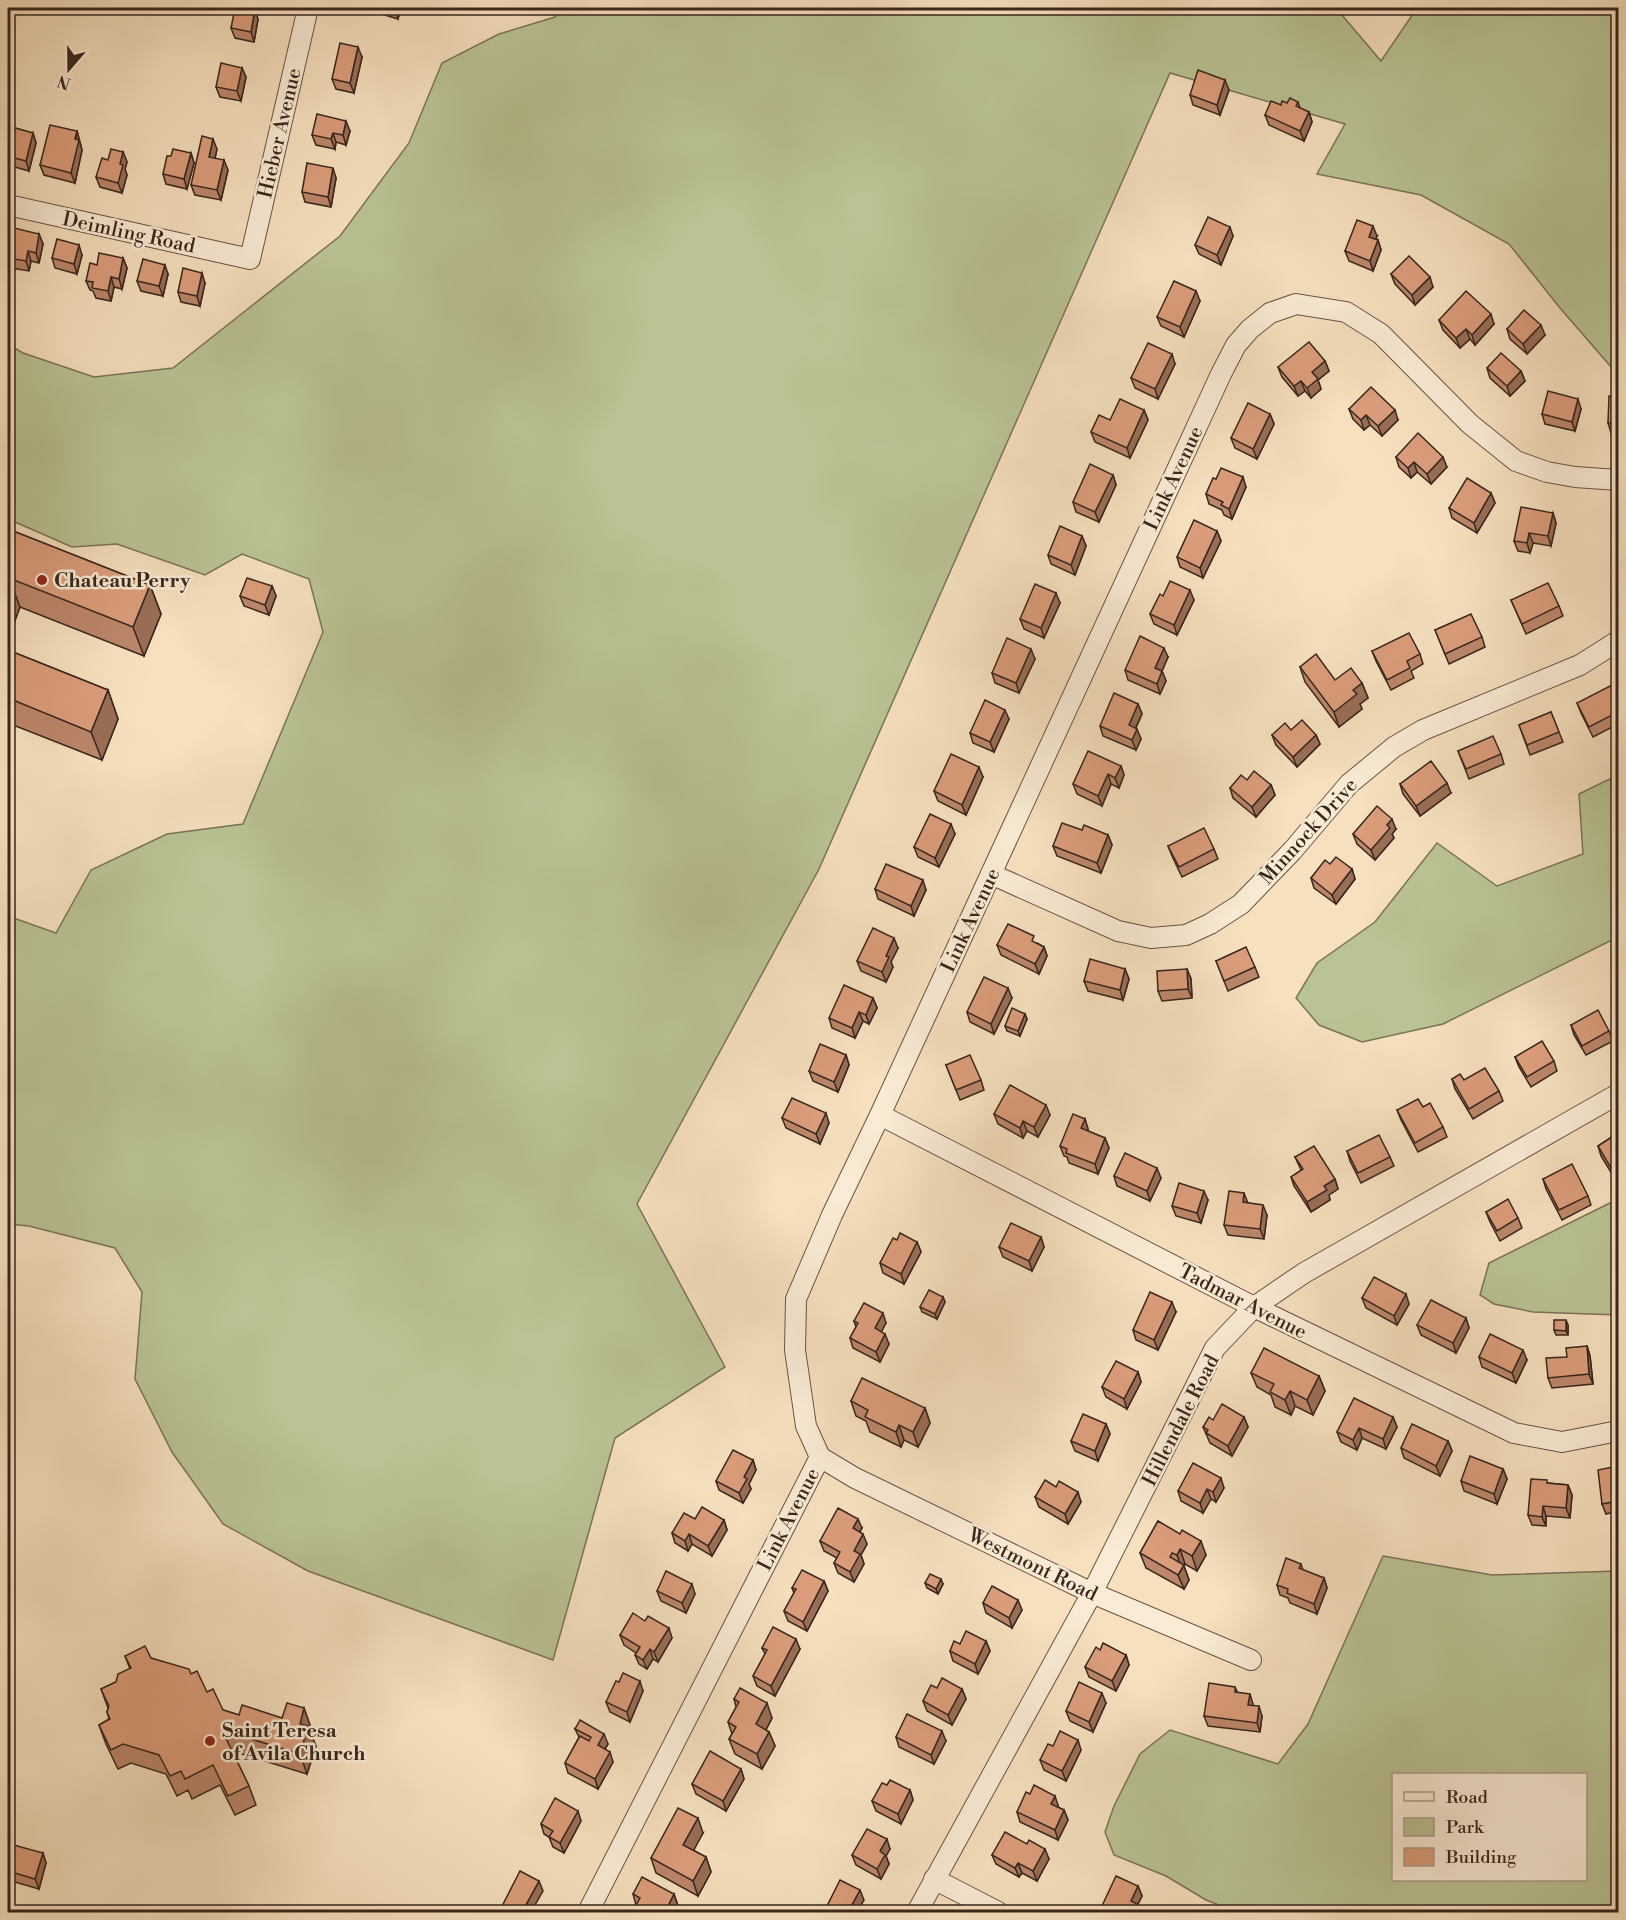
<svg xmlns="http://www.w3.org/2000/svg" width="1626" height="1920" font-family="'Libre Bodoni',serif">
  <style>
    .green { fill: #bac393; stroke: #7a7458; stroke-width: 1.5; fill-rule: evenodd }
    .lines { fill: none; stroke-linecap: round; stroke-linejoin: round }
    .street-casing { stroke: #685445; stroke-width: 22 }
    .street { stroke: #f9ebd5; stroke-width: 20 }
    .wall { fill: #bc876a; stroke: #39261d; stroke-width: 1.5 }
    .shaded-wall { fill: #996e56; stroke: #39261d; stroke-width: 1.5 }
    .building { fill: #db9d7b; stroke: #39261d; stroke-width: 1.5 }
    .poi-dot { fill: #8f2418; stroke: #f9ebd5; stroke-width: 2 }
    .labels { text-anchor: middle; stroke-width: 5; stroke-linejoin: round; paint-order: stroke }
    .street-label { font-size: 20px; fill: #39261d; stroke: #f9ebd5 }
    .poi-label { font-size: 20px; font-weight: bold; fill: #39261d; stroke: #f9ebd5; text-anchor: start }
  </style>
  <rect width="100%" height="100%" fill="#f6e0be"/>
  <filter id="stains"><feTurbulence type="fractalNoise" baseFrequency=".00333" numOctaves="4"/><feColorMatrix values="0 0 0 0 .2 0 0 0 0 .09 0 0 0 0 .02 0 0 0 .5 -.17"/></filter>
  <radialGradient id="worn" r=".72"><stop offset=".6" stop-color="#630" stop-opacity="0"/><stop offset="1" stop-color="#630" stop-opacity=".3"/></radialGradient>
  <g class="green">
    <polygon points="561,8 1336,8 1381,61 1417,8 1618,8 1618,375 1560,308 1509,244 1421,195 1317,174 1345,124 1170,73 819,869 637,1204 725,1367 615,1438 553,1660 308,1571 223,1524 172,1452 135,1379 142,1292 115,1248 29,1226 8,1224 8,916 56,933 91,870 167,834 243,824 323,632 309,579 242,554 205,575 117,544 72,547 8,519 8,344 23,353 94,377 173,368 340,236 409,143 442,63 499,34 555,17"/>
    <polygon points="1618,775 1618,937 1443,1024 1362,1042 1319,1025 1296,998 1317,963 1375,922 1437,843 1497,886 1583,854 1579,794"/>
    <polygon points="1618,1199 1618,1315 1533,1312 1494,1304 1480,1295 1489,1263"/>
    <path d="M 1383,1556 L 1492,1575 L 1618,1571 L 1618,1912 L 1237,1912 L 1206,1900 L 1166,1876 L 1114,1855 L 1105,1832 L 1114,1806 L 1140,1754 L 1170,1730 L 1278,1764 L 1308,1724 ZM 1586,1774 L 1586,1880 L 1394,1880 L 1394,1774 Z"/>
  </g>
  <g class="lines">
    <g class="street-casing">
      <g id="street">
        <polyline points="8,205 250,259 308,8"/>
        <polyline points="991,874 1118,931 1151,938 1186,935 1210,924 1241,904 1293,850 1349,784 1394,747 1423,730 1580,665 1618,641"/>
        <polyline points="880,1115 1254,1307 1514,1433 1562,1442 1618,1431"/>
        <polyline points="820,1457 855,1478 1092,1593 1251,1660"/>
        <polyline points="934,1879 998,1912"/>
        <polyline points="588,1912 820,1457 806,1426 795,1350 796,1299 832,1215 880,1115 1221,374 1236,345 1250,329 1270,313 1296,304 1346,312 1381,334 1470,424 1516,461 1547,472 1575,477 1618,480"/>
        <polyline points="917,1912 1092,1593 1215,1348 1254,1307 1304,1273 1618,1094"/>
      </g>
    </g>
    <use href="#street" class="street"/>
  </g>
  <g class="wall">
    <polygon points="370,8 401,8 398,19 372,11"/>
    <polygon points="258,19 254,42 235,38 231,28"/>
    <polygon points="362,57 354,93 336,89 332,79"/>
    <polygon points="242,68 246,77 241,101 220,97 216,87"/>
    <polygon points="1229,90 1220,115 1193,105 1190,95"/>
    <polygon points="1298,102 1300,108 1309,112 1312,122 1304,141 1269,125 1265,115 1281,105"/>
    <polygon points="8,126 33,133 36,143 29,171 15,167 13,163 8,162"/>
    <polygon points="77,131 82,150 75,183 44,175 40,165"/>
    <polygon points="350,131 346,145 336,142 335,149 316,145 312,135"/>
    <polygon points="217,149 215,158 228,170 221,200 195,195 191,185"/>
    <polygon points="123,152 127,162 125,169 127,175 122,193 100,187 96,177 108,160"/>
    <polygon points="191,153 194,163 187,189 166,184 163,174"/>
    <polygon points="336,178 331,207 305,202 302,192"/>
    <polygon points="39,234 43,244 39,263 31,261 29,271 11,268 8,258"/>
    <polygon points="1233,236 1221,265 1199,254 1195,245"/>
    <polygon points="1377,236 1375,239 1378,240 1381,250 1373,271 1349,261 1345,251"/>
    <polygon points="82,255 77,274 55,268 52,258"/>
    <polygon points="123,258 127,268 122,289 114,287 111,301 96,298 93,291 90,290 86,281 97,265"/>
    <polygon points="168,274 163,296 141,291 137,281"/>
    <polygon points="1391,274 1433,287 1415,305 1395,284"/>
    <polygon points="205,283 200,306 181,302 178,292"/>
    <polygon points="1200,301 1184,337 1161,326 1157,317"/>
    <polygon points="1439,320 1494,324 1475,345 1470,339 1460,348 1443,330"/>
    <polygon points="1507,329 1545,335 1527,354 1510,339"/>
    <polygon points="1325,361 1329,371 1318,380 1321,389 1311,398 1305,391 1298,396 1282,377 1278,367"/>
    <polygon points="1175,364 1158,399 1135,388 1131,378"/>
    <polygon points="1487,368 1521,371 1525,381 1510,396 1490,378"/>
    <polygon points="1618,397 1618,433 1611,433 1608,423"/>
    <polygon points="1349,409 1398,420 1382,436 1370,425 1364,430 1353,419"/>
    <polygon points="1581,409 1575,431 1545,424 1542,414"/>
    <polygon points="1144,410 1148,420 1130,458 1095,442 1091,432 1110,420"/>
    <polygon points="1270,414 1274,424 1257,459 1235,448 1231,438"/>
    <polygon points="1396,457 1447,467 1431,484 1417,472 1411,478 1399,467"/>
    <polygon points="1113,475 1116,485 1099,522 1076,512 1073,502"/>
    <polygon points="1216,479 1246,487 1232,519 1224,515 1222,510 1209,504 1206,494"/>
    <polygon points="1491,493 1495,503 1477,533 1452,518 1449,508"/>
    <polygon points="1553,513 1556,523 1551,546 1533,543 1530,553 1518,551 1514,541"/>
    <polygon points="8,529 150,585 161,614 144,656 20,607 8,639"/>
    <polygon points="1217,531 1221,541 1203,578 1180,567 1177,557"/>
    <polygon points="1082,536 1086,546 1075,575 1051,564 1048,555"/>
    <polygon points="272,586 276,596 269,615 244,606 240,596"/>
    <polygon points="1163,596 1194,600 1177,635 1154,624 1150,614"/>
    <polygon points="1511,600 1559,606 1563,616 1526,634"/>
    <polygon points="1060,603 1044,638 1024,629 1020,619"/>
    <polygon points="1435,630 1482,637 1485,647 1449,664"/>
    <polygon points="8,650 108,690 118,719 102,760 8,723"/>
    <polygon points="1372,651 1420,654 1423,664 1411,671 1414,678 1391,690 1376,661"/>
    <polygon points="1168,657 1162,671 1166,681 1160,694 1128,680 1125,670"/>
    <polygon points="1035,659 1019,693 995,683 992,673"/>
    <polygon points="1300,667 1335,680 1362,683 1368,698 1360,704 1362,709 1339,727 1305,682"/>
    <polygon points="1618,698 1618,724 1593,737 1581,713 1577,703"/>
    <polygon points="1138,704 1142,714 1136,728 1141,739 1136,750 1103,736 1100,726"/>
    <polygon points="1551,712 1563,742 1530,755 1519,725"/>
    <polygon points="1009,719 994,752 973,743 970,733"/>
    <polygon points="1291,730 1316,735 1320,744 1297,767 1276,745 1272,735"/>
    <polygon points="1458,751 1501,754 1504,764 1469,779"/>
    <polygon points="1121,766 1124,775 1119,788 1111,784 1102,806 1077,794 1073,784"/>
    <polygon points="983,777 966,815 938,801 934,791"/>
    <polygon points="1247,780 1271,785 1275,795 1256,817 1233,798 1230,788"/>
    <polygon points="1400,784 1451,793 1420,816 1403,794"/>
    <polygon points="1396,829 1392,834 1394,838 1375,860 1357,844 1353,834"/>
    <polygon points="1082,830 1108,835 1112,845 1101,873 1057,856 1053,846"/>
    <polygon points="955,834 939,867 918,857 914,847"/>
    <polygon points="1168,846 1214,849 1218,859 1182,877 1172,856"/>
    <polygon points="1330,864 1352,869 1355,879 1336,904 1314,888 1311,878"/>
    <polygon points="875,889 926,890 914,916 878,899"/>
    <polygon points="1037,943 1044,947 1047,956 1039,974 1001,955 997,945"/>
    <polygon points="898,948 891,962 893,967 886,982 861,971 857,961"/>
    <polygon points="1216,961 1255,967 1259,977 1228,991"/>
    <polygon points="1125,969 1129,979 1123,1000 1088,991 1084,981"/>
    <polygon points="1187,969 1191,979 1192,998 1162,1001 1158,991"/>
    <polygon points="873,998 877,1008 869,1024 863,1021 855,1038 832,1028 829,1018"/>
    <polygon points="1012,998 994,1034 970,1022 967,1012"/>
    <polygon points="1025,1014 1027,1019 1020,1036 1007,1031 1005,1026"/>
    <polygon points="1571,1025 1609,1031 1613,1041 1586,1055 1574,1035"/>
    <polygon points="846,1055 849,1065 838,1092 813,1081 809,1071"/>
    <polygon points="1515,1057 1554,1061 1557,1071 1531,1087 1519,1067"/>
    <polygon points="946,1065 981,1080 984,1090 960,1100"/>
    <polygon points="1452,1079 1464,1080 1499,1091 1503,1101 1473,1119 1455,1089"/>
    <polygon points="1423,1107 1443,1127 1447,1137 1418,1152 1401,1120 1397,1110"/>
    <polygon points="994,1114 1050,1115 1038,1137 1027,1131 1023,1138 998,1124"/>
    <polygon points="782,1118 829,1123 820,1144 786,1128"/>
    <polygon points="1085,1119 1088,1129 1088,1131 1105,1138 1109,1148 1098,1174 1069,1163 1067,1157 1064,1156 1060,1146"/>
    <polygon points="1618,1133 1618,1184 1601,1156 1598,1146"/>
    <polygon points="1347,1151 1390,1157 1394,1166 1361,1183 1350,1161"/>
    <polygon points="1295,1157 1335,1179 1338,1189 1329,1195 1330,1200 1311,1212 1294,1186 1291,1177 1301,1170"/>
    <polygon points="1114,1176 1161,1178 1150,1201 1117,1186"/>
    <polygon points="1543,1179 1588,1196 1591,1205 1562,1220 1546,1189"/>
    <polygon points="1208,1200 1201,1223 1176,1216 1172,1206"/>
    <polygon points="1248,1203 1267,1215 1264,1239 1228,1235 1224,1225"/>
    <polygon points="1486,1212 1518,1218 1522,1228 1500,1241 1490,1222"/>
    <polygon points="1041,1237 1044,1247 1032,1271 1003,1257 999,1247"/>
    <polygon points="897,1240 917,1242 921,1252 904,1284 883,1273 880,1263"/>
    <polygon points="943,1297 945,1302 937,1319 922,1312 920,1307"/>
    <polygon points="1362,1298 1409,1304 1397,1325 1366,1308"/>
    <polygon points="1176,1312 1158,1350 1136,1340 1133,1330"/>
    <polygon points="1466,1318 1469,1328 1456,1353 1421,1335 1417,1325"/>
    <polygon points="854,1321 886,1323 881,1332 889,1344 880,1362 853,1348 850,1338 856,1327"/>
    <polygon points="1568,1325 1568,1335 1556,1335 1554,1330"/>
    <polygon points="1587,1346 1590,1356 1593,1384 1552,1388 1548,1378 1567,1357"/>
    <polygon points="1479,1357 1527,1360 1516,1383 1482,1367"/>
    <polygon points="1138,1372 1141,1382 1127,1409 1106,1397 1102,1387"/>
    <polygon points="1251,1373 1319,1376 1325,1391 1313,1415 1295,1406 1291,1415 1275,1407 1271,1395 1257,1387"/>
    <polygon points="851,1401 925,1408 930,1423 918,1447 904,1440 901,1447 870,1432 866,1421 856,1416"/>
    <polygon points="1244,1417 1248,1427 1232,1456 1210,1443 1203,1427 1213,1420"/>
    <polygon points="1393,1417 1397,1427 1386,1449 1362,1438 1357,1450 1341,1442 1337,1432"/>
    <polygon points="1106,1424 1110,1434 1098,1461 1075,1451 1071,1441"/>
    <polygon points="1448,1441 1452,1451 1440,1476 1404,1458 1401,1448"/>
    <polygon points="753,1460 756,1470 749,1484 751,1489 743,1503 719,1490 716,1481"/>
    <polygon points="1618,1466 1618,1511 1606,1514 1602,1504"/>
    <polygon points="1503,1469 1507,1479 1497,1504 1464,1491 1461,1481"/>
    <polygon points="1548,1483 1568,1485 1572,1495 1570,1518 1546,1516 1546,1526 1532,1525 1528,1515"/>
    <polygon points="1224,1488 1216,1502 1211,1499 1203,1513 1181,1501 1178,1491"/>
    <polygon points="1035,1497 1081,1502 1068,1524 1039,1507"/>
    <polygon points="724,1520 727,1530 712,1556 692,1544 688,1551 675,1543 672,1533"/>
    <polygon points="1158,1521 1206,1555 1197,1571 1185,1564 1184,1566 1189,1580 1184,1589 1146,1568 1140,1553"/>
    <polygon points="862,1528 860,1532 867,1544 861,1555 864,1564 854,1582 838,1573 834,1563 837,1558 824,1551 820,1541"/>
    <polygon points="1301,1564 1303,1570 1324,1578 1327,1588 1317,1614 1290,1603 1288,1598 1280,1595 1277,1585"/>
    <polygon points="824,1581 828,1591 807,1631 788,1621 784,1611 794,1593 792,1588"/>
    <polygon points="925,1583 943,1584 938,1594 927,1588"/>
    <polygon points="657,1591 695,1594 686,1613 661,1601"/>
    <polygon points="983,1603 1022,1610 1012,1628 986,1613"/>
    <polygon points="620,1635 672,1638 658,1662 653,1659 647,1669 639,1664 635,1655 636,1653 624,1645"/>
    <polygon points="986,1641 990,1651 978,1674 953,1661 950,1651 960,1644"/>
    <polygon points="762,1648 800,1649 775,1696 757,1686 753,1676 765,1654"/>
    <polygon points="1100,1650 1126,1655 1129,1665 1116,1691 1089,1677 1085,1667"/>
    <polygon points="125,1656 151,1658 191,1674 223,1710 239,1715 282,1718 304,1708 311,1728 310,1732 316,1746 307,1774 242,1754 241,1751 234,1755 249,1786 256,1805 235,1815 220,1785 192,1799 188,1790 177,1796 166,1774 131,1763 118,1769 106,1744 99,1725 109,1719 107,1712 108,1708 101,1689 116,1682 130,1669"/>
    <polygon points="1235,1687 1238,1693 1253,1704 1253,1706 1262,1716 1260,1732 1208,1726 1204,1716"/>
    <polygon points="937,1688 962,1689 966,1699 952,1725 927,1711 923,1701"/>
    <polygon points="643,1691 630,1722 610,1712 606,1702"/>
    <polygon points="734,1699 772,1718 766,1730 769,1732 775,1746 762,1769 735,1754 729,1739 732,1734 728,1722 736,1707"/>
    <polygon points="1106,1703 1093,1732 1070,1721 1066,1711"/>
    <polygon points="575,1729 608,1744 605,1749 613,1762 598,1789 568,1773 565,1763 579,1737"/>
    <polygon points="896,1737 946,1741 934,1764 899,1747"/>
    <polygon points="1053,1746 1081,1750 1066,1781 1044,1770 1040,1760"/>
    <polygon points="741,1769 744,1779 726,1811 696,1794 692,1784"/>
    <polygon points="887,1785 910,1790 913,1800 901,1824 876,1811 872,1801"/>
    <polygon points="1058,1805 1058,1807 1064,1810 1068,1820 1058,1840 1020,1822 1017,1812"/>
    <polygon points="581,1821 564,1853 553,1847 549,1837 544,1834 541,1824"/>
    <polygon points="703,1833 693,1850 706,1857 711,1872 698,1896 656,1873 651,1858"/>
    <polygon points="890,1849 886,1856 889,1864 881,1879 856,1865 852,1855"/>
    <polygon points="8,1852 43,1853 46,1863 39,1889 8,1880"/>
    <polygon points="992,1855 1049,1859 1037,1881 1022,1873 1019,1877 996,1864"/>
    <polygon points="1138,1886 1142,1896 1137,1906 1140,1912 1103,1912 1101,1908"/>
    <polygon points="633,1894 674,1894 679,1909 677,1912 632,1912 636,1905"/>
  </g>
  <g class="shaded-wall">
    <polygon points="395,8 401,8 398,19 394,9"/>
    <polygon points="255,9 258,19 254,42 251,32"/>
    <polygon points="358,47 362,57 354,93 350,83"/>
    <polygon points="242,68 246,77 241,101 237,91"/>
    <polygon points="1225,80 1229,90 1220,115 1217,105"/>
    <polygon points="1309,112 1312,122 1304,141 1300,131"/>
    <polygon points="346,121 350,131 346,145 343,135"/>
    <polygon points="77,131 82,150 75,183 71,173"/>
    <polygon points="33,133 36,143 29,171 26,161"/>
    <polygon points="333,133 336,142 335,149 331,139"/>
    <polygon points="213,139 217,149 213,167 209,157"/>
    <polygon points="123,152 127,162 125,169 127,175 122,193 118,183 120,164"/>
    <polygon points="191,153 194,163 187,189 184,179"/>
    <polygon points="224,160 228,170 221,200 217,190"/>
    <polygon points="333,168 336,178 331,207 328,197"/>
    <polygon points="1373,226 1377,236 1373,247 1369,237"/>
    <polygon points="1230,227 1233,236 1221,265 1217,255"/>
    <polygon points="39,234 43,244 39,263 36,253"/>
    <polygon points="1378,240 1381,250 1373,271 1370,261"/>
    <polygon points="79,245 82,255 77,274 74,264"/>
    <polygon points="28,251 31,261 29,271 26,261"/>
    <polygon points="123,258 127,268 122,289 119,279"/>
    <polygon points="165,265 168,274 163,296 159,286"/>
    <polygon points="202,273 205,283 200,306 197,296"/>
    <polygon points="111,277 114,287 111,301 108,291"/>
    <polygon points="1430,277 1433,287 1415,305 1412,295"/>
    <polygon points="1196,291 1200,301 1184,337 1180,327"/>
    <polygon points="1491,314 1494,324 1475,345 1472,335"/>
    <polygon points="1541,325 1545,335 1527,354 1523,344"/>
    <polygon points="1466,329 1470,339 1460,348 1456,338"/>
    <polygon points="1172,354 1175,364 1158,399 1155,389"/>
    <polygon points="1325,361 1329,371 1318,380 1321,389 1311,398 1307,388 1312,372"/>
    <polygon points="1521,371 1525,381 1510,396 1507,386"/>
    <polygon points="1301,381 1305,391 1298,396 1294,386"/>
    <polygon points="1578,399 1581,409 1575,431 1572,422"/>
    <polygon points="1144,410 1148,420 1130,458 1127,448"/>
    <polygon points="1395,410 1398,420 1382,436 1378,426"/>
    <polygon points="1270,414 1274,424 1257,459 1253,449"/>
    <polygon points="1366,415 1370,425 1364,430 1361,420"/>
    <polygon points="1443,457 1447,467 1431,484 1427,474"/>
    <polygon points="1414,462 1417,472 1411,478 1408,468"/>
    <polygon points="1113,475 1116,485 1099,522 1095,512"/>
    <polygon points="1243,477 1246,487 1232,519 1229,509"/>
    <polygon points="1491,493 1495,503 1477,533 1474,523"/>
    <polygon points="1553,513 1556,523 1551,546 1548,536"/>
    <polygon points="1217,531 1221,541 1203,578 1200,568"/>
    <polygon points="1529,533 1533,543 1530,553 1527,543"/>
    <polygon points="1082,536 1086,546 1075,575 1071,565"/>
    <polygon points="9,578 20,607 8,639 8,583"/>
    <polygon points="150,585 161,614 144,656 133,627"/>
    <polygon points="272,586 276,596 269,615 265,605"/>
    <polygon points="1190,590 1194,600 1177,635 1174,625"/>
    <polygon points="1056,593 1060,603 1044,638 1041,628"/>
    <polygon points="1164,648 1168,657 1159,678 1155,668"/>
    <polygon points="1031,649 1035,659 1019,693 1016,683"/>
    <polygon points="1162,671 1166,681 1160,694 1157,684"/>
    <polygon points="1362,683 1368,698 1360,704 1362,709 1339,727 1334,712 1353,690"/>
    <polygon points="108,690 118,719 102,760 91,732"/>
    <polygon points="1138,704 1142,714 1132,735 1129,725"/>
    <polygon points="1005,710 1009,719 994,752 990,742"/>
    <polygon points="1137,729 1141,739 1136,750 1132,740"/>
    <polygon points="1316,735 1320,744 1297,767 1293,757"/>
    <polygon points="1121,766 1124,775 1119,788 1115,778"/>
    <polygon points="979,767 983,777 966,815 962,805"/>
    <polygon points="1108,774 1111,784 1102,806 1098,796"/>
    <polygon points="1447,783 1451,793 1420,816 1416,806"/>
    <polygon points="1271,785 1275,795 1256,817 1252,807"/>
    <polygon points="1392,819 1396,829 1392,834 1394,838 1375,860 1371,850 1387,825"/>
    <polygon points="951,824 955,834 939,867 935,858"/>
    <polygon points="1108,835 1112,845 1101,873 1097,863"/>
    <polygon points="1352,869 1355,879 1336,904 1332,895"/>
    <polygon points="923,880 926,890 914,916 911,906"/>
    <polygon points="894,938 898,948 891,962 893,967 886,982 882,972 886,956"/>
    <polygon points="1044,947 1047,956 1039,974 1035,964"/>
    <polygon points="1125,969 1129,979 1123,1000 1120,990"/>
    <polygon points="1187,969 1191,979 1192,998 1188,989"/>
    <polygon points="1008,988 1012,998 994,1034 991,1024"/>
    <polygon points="873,998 877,1008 869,1024 866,1015"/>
    <polygon points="859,1012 863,1021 855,1038 852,1028"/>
    <polygon points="1025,1014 1027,1019 1020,1036 1018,1031"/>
    <polygon points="846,1055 849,1065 838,1092 834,1082"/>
    <polygon points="1046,1105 1050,1115 1038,1137 1034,1127"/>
    <polygon points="826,1113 829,1123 820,1144 816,1134"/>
    <polygon points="1085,1119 1088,1129 1085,1138 1081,1128"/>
    <polygon points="1023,1121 1027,1131 1023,1138 1020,1128"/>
    <polygon points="1105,1138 1109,1148 1098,1174 1095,1164"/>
    <polygon points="1157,1168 1161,1178 1150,1201 1147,1191"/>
    <polygon points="1335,1179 1338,1189 1329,1195 1330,1200 1311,1212 1307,1202 1324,1186"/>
    <polygon points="1204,1191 1208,1200 1201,1223 1197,1213"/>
    <polygon points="1244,1193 1248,1203 1243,1202"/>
    <polygon points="1263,1205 1267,1215 1264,1239 1260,1229"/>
    <polygon points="1041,1237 1044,1247 1032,1271 1029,1261"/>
    <polygon points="917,1242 921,1252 904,1284 901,1274"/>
    <polygon points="1406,1294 1409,1304 1397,1325 1394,1316"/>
    <polygon points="943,1297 945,1302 937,1319 935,1314"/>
    <polygon points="1172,1302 1176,1312 1158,1350 1154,1340"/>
    <polygon points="883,1313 886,1323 878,1338 875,1328"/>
    <polygon points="1466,1318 1469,1328 1456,1353 1453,1343"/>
    <polygon points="1566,1320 1568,1325 1568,1335 1566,1331"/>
    <polygon points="885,1334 889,1344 880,1362 876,1352"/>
    <polygon points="1587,1346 1590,1356 1593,1384 1589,1374"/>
    <polygon points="1523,1350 1527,1360 1516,1383 1512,1373"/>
    <polygon points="1138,1372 1141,1382 1127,1409 1124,1399"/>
    <polygon points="1319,1376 1325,1391 1313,1415 1307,1400"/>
    <polygon points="1290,1391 1295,1406 1291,1415 1285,1400"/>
    <polygon points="925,1408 930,1423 918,1447 913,1432"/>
    <polygon points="1244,1417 1248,1427 1232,1456 1228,1446"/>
    <polygon points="1393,1417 1397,1427 1386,1449 1383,1439"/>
    <polygon points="1106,1424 1110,1434 1098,1461 1095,1451"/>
    <polygon points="899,1425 904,1440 901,1447 896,1432"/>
    <polygon points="1359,1428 1362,1438 1357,1450 1353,1440"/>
    <polygon points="1448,1441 1452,1451 1440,1476 1436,1466"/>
    <polygon points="753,1460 756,1470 749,1484 751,1489 743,1503 739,1493 744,1477"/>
    <polygon points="1503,1469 1507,1479 1497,1504 1494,1494"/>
    <polygon points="1221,1478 1224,1488 1216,1502 1213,1492"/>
    <polygon points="1568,1485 1572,1495 1570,1518 1566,1508"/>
    <polygon points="1207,1489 1211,1499 1203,1513 1200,1503"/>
    <polygon points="1078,1492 1081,1502 1068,1524 1065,1514"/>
    <polygon points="1543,1506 1546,1516 1546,1526 1542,1517"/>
    <polygon points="858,1519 862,1528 856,1538 853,1528"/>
    <polygon points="724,1520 727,1530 712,1556 708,1546"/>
    <polygon points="689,1534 692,1544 688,1551 685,1541"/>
    <polygon points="863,1534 867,1544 861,1555 864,1564 854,1582 850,1572 854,1551"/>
    <polygon points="1201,1541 1206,1555 1197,1571 1192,1556"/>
    <polygon points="1180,1549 1185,1564 1184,1566 1189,1580 1184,1589 1178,1575 1182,1569 1177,1555"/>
    <polygon points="1324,1578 1327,1588 1317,1614 1314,1604"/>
    <polygon points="941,1579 943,1584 938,1594 936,1589"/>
    <polygon points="824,1581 828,1591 807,1631 803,1622"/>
    <polygon points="692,1584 695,1594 686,1613 682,1603"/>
    <polygon points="1018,1600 1022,1610 1012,1628 1009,1618"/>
    <polygon points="669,1628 672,1638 658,1662 654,1652"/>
    <polygon points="796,1639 800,1649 775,1696 771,1686"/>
    <polygon points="986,1641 990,1651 978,1674 975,1664"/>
    <polygon points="650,1649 653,1659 647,1669 643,1660"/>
    <polygon points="1126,1655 1129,1665 1116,1691 1112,1681"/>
    <polygon points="640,1681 643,1691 630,1722 627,1712"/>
    <polygon points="962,1689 966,1699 952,1725 948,1715"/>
    <polygon points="1102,1693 1106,1703 1093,1732 1089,1722"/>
    <polygon points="1250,1694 1253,1704 1252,1715 1248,1705"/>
    <polygon points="767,1703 772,1718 761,1739 756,1724"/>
    <polygon points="1259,1706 1262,1716 1260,1732 1257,1723"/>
    <polygon points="304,1708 311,1728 310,1732 316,1746 307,1774 300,1754 300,1724"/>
    <polygon points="942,1731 946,1741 934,1764 931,1755"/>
    <polygon points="769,1732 775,1746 762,1769 757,1754"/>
    <polygon points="604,1734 608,1744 601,1755 598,1745"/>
    <polygon points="1078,1740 1081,1750 1066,1781 1062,1771"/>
    <polygon points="610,1752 613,1762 598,1789 595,1779"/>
    <polygon points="741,1769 744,1779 726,1811 723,1801"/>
    <polygon points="910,1790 913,1800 901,1824 898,1814"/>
    <polygon points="1055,1796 1058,1805 1054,1814 1051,1804"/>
    <polygon points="1064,1810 1068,1820 1058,1840 1055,1830"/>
    <polygon points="578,1811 581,1821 564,1853 560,1843"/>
    <polygon points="698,1818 703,1833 689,1859 683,1845"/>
    <polygon points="887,1839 890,1849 886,1856 889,1864 881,1879 877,1869 880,1851"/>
    <polygon points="1045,1849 1049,1859 1037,1881 1033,1871"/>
    <polygon points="43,1853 46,1863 39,1889 35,1879"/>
    <polygon points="706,1857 711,1872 698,1896 693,1881"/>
    <polygon points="1018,1863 1022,1873 1019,1877 1015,1868"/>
    <polygon points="539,1881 543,1891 531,1912 522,1912"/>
    <polygon points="1138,1886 1142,1896 1137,1906 1140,1912 1133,1912 1131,1901"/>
    <polygon points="860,1890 864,1900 857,1912 848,1912"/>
    <polygon points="674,1894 679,1909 677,1912 667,1912 666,1910"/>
    <polygon points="659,1907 661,1912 656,1912"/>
  </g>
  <g class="building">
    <polygon points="235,8 245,8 255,9 251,32 231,28"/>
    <polygon points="340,43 358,47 350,83 332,79"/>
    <polygon points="221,63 242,68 237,91 216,87"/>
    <polygon points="1198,70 1225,80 1217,105 1190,95"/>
    <polygon points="1290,98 1298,102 1296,106 1309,112 1300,131 1265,115 1271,101 1281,105 1282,101 1287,103"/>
    <polygon points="317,114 346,121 343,135 333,133 331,139 312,135"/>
    <polygon points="50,125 77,131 75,139 79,140 71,173 40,165"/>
    <polygon points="8,126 33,133 26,161 11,157 12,154 8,153"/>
    <polygon points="202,136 213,139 209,157 224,160 217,190 191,185"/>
    <polygon points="111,149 123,152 120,164 123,165 118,183 96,177 102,158 108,160"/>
    <polygon points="173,149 191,153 184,179 163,174 167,156 171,156"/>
    <polygon points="307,163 333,168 328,197 302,192"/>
    <polygon points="1208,217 1230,227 1217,255 1195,245"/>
    <polygon points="1357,220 1373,226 1369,237 1378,240 1370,261 1345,251"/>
    <polygon points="14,228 39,234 36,253 28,251 26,261 8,258"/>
    <polygon points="57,239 79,245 74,264 52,258"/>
    <polygon points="99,253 123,258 119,279 111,277 108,291 92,288 93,282 86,281 90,263 97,265"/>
    <polygon points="1409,256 1430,277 1412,295 1391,274"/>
    <polygon points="143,259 165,265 159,286 137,281"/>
    <polygon points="183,268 202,273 197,296 178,292"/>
    <polygon points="1174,281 1196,291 1180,327 1157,317"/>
    <polygon points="1466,291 1491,314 1472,335 1466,329 1456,338 1439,320"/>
    <polygon points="1524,310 1541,325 1523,344 1507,329"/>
    <polygon points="1309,342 1325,361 1312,372 1318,379 1307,388 1301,381 1294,386 1278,367"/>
    <polygon points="1148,343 1172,354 1155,389 1131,378"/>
    <polygon points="1501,353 1521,371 1507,386 1487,368"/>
    <polygon points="1371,387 1395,410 1378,426 1366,415 1361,420 1349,409"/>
    <polygon points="1548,391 1578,399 1572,422 1542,414"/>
    <polygon points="1609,396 1618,397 1618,423 1608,423"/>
    <polygon points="1120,399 1144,410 1127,448 1091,432 1099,415 1110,420"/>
    <polygon points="1248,403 1270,414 1253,449 1231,438"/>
    <polygon points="1418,433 1443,457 1427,474 1414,462 1408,468 1396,457"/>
    <polygon points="1090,464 1113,475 1095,512 1073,502"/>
    <polygon points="1221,468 1243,477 1229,509 1221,505 1223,502 1206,494 1213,478 1216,479"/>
    <polygon points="1467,478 1491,493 1474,523 1449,508"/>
    <polygon points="1521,507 1553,513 1548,536 1529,533 1527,543 1514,541"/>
    <polygon points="1194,520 1217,531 1200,568 1177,557"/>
    <polygon points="1060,526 1082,536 1071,565 1048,555"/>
    <polygon points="8,529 150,585 133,627 9,578 8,583"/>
    <polygon points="247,578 272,586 265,605 240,596"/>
    <polygon points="1170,581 1190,590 1174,625 1150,614 1160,594 1163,596"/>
    <polygon points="1548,583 1559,606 1522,624 1511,600"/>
    <polygon points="1035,584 1056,593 1041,628 1020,619"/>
    <polygon points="1471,614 1482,637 1445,654 1435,630"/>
    <polygon points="1409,633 1420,654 1407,661 1410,668 1387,680 1372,651"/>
    <polygon points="1140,636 1164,648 1155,668 1162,671 1157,684 1125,670"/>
    <polygon points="1007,638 1031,649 1016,683 992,673"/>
    <polygon points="8,650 108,690 91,732 8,698"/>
    <polygon points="1316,654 1335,680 1351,668 1362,683 1353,690 1357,694 1334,712 1300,667"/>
    <polygon points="1612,685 1618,698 1618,712 1589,727 1577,703"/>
    <polygon points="1114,693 1138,704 1129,725 1137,729 1132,740 1100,726"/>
    <polygon points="985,700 1005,710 990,742 970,733"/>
    <polygon points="1551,712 1559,732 1527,745 1519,725"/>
    <polygon points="1302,720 1316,735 1293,757 1272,735 1285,723 1291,730"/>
    <polygon points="1493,736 1501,754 1466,769 1458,751"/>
    <polygon points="1088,751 1121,766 1115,778 1108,774 1098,796 1073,784"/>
    <polygon points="951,754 979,767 962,805 934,791"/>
    <polygon points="1431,761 1447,783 1416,806 1400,784"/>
    <polygon points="1254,771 1271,785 1252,807 1230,788 1241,775 1247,780"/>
    <polygon points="1377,806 1392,819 1387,825 1390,828 1371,850 1353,834"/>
    <polygon points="930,814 951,824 935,858 914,847"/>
    <polygon points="1062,823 1082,830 1084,825 1108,835 1097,863 1053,846"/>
    <polygon points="1204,828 1214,849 1179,867 1168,846"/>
    <polygon points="1336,857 1352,869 1332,895 1311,878 1325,860 1330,864"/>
    <polygon points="886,864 923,880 911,906 875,889"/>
    <polygon points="1008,924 1034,936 1032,941 1044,947 1035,964 997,945"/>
    <polygon points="873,928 894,938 886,956 889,957 882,972 857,961"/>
    <polygon points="1246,947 1255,967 1224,981 1216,961"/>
    <polygon points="1090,959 1125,969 1120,990 1084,981"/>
    <polygon points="1187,969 1188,989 1158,991 1157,971"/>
    <polygon points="984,977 1008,988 991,1024 967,1012"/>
    <polygon points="844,985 873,998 866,1015 859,1012 852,1028 829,1018"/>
    <polygon points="1012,1008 1025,1014 1018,1031 1005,1026"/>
    <polygon points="1598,1010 1609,1031 1582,1046 1571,1025"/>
    <polygon points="1542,1041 1554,1061 1527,1077 1515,1057"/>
    <polygon points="820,1044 846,1055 834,1082 809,1071"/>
    <polygon points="970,1055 981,1080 956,1090 946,1065"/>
    <polygon points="1485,1068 1499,1091 1469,1109 1452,1079 1460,1074 1464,1080"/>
    <polygon points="1010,1085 1046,1105 1034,1127 1023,1121 1020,1128 994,1114"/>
    <polygon points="792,1098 826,1113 816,1134 782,1118"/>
    <polygon points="1418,1099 1423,1107 1430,1103 1443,1127 1415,1143 1397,1110"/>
    <polygon points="1073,1114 1085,1119 1081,1128 1105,1138 1095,1164 1066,1153 1067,1149 1060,1146"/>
    <polygon points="1618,1133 1618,1172 1615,1175 1598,1146"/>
    <polygon points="1379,1135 1390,1157 1358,1173 1347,1151"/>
    <polygon points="1314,1146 1335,1179 1324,1186 1327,1190 1307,1202 1291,1177 1303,1169 1295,1157"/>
    <polygon points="1125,1153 1157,1168 1147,1191 1114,1176"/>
    <polygon points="1572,1164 1588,1196 1559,1210 1543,1179"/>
    <polygon points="1179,1183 1204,1191 1197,1213 1172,1206"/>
    <polygon points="1229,1191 1244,1193 1243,1202 1263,1205 1260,1229 1224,1225"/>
    <polygon points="1508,1199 1518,1218 1497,1231 1486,1212"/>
    <polygon points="1011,1223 1041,1237 1029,1261 999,1247"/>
    <polygon points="900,1233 917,1242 901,1274 880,1263 893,1238 897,1240"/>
    <polygon points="1374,1277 1406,1294 1394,1316 1362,1298"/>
    <polygon points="929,1290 943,1297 935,1314 920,1307"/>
    <polygon points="1150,1292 1172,1302 1154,1340 1133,1330"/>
    <polygon points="1431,1300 1466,1318 1453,1343 1417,1325"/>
    <polygon points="864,1303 883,1313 875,1328 885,1334 876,1352 850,1338 858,1323 854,1321"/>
    <polygon points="1554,1320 1566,1320 1566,1331 1554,1330"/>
    <polygon points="1490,1334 1523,1350 1512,1373 1479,1357"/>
    <polygon points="1618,1336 1618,1358 1613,1338"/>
    <polygon points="1587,1346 1589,1374 1548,1378 1546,1358 1567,1357 1566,1348"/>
    <polygon points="1264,1348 1319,1376 1307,1400 1290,1391 1285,1400 1270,1392 1274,1384 1251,1373"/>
    <polygon points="1116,1361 1138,1372 1124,1399 1102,1387"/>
    <polygon points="862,1378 925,1408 913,1432 899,1425 896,1432 865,1417 868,1410 851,1401"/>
    <polygon points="1354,1398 1393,1417 1383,1439 1359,1428 1353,1440 1337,1432"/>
    <polygon points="1222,1404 1244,1417 1228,1446 1206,1433 1208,1430 1203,1427 1209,1417 1213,1420"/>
    <polygon points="1083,1414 1106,1424 1095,1451 1071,1441"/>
    <polygon points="1412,1424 1448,1441 1436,1466 1401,1448"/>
    <polygon points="733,1450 753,1460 744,1477 747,1479 739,1493 716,1481"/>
    <polygon points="1470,1456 1503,1469 1494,1494 1461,1481"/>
    <polygon points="1193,1463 1221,1478 1213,1492 1207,1489 1200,1503 1178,1491"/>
    <polygon points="1618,1466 1618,1501 1602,1504 1598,1470"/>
    <polygon points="1531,1479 1547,1480 1547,1483 1568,1485 1566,1508 1543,1506 1542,1517 1528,1515"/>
    <polygon points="1045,1480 1056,1487 1059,1481 1078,1492 1065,1514 1035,1497"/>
    <polygon points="702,1507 724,1520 708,1546 689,1534 685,1541 672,1533 684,1513 695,1519"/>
    <polygon points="838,1508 858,1519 853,1528 863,1534 854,1551 860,1554 850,1572 834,1563 840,1552 820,1541"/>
    <polygon points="1158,1521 1180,1534 1182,1530 1201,1541 1192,1556 1180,1549 1177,1555 1172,1553 1170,1557 1184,1565 1178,1575 1140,1553"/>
    <polygon points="1286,1558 1301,1564 1299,1568 1324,1578 1314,1604 1287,1593 1288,1589 1277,1585"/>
    <polygon points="802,1570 824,1581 803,1622 784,1611 796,1589 792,1588"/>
    <polygon points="666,1571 692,1584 682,1603 657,1591"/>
    <polygon points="930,1574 941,1579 936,1589 925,1583"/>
    <polygon points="992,1586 1018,1600 1009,1618 983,1603"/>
    <polygon points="633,1613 645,1621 648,1616 669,1628 654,1652 650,1649 643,1660 635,1655 640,1647 620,1635"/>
    <polygon points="773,1627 796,1639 771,1686 753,1676 767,1650 762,1648"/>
    <polygon points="966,1631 986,1641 975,1664 950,1651 954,1641 960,1644"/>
    <polygon points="1103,1643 1126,1655 1112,1681 1085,1667 1096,1647 1100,1650"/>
    <polygon points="145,1646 151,1658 189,1669 191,1674 197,1671 207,1692 213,1689 223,1710 239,1715 242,1705 282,1718 287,1703 304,1708 300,1724 308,1726 300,1754 235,1734 236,1731 225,1736 249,1786 228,1796 213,1765 185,1779 181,1771 170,1776 159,1755 123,1744 111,1750 99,1725 110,1719 107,1712 109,1706 101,1689 116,1682 118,1674 131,1668 125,1656"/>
    <polygon points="623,1673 640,1681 627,1712 606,1702 616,1681 619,1682"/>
    <polygon points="942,1678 962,1689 948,1715 923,1701 931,1685 937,1688"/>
    <polygon points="1079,1682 1102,1693 1089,1722 1066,1711"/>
    <polygon points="1209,1683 1235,1687 1235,1692 1250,1694 1248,1705 1259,1706 1257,1723 1204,1716"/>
    <polygon points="740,1688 767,1703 756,1724 769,1732 757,1754 729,1739 736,1727 728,1722 739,1702 734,1699"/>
    <polygon points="907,1714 942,1731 931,1755 896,1737"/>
    <polygon points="580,1720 604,1734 598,1745 610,1752 595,1779 565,1763 580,1736 589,1741 591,1737 575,1729"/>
    <polygon points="1060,1731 1078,1740 1062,1771 1040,1760 1048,1744 1053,1746"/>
    <polygon points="710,1751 741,1769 723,1801 692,1784"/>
    <polygon points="890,1780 910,1790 898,1814 872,1801 882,1783 887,1785"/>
    <polygon points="1034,1785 1055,1796 1051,1804 1064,1810 1055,1830 1017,1812 1026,1792 1030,1794"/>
    <polygon points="555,1798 578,1811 560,1843 549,1837 553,1831 541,1824"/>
    <polygon points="678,1808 698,1818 683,1845 706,1857 693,1881 651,1858"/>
    <polygon points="867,1829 887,1839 880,1851 885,1855 877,1869 852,1855"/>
    <polygon points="1005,1832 1027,1844 1029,1840 1045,1849 1033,1871 1018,1863 1015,1868 992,1855"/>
    <polygon points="10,1844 43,1853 35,1879 8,1871 8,1852"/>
    <polygon points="520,1871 539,1881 522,1912 499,1912"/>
    <polygon points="1116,1876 1138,1886 1131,1901 1137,1904 1133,1912 1107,1912 1108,1911 1101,1908"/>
    <polygon points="642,1877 674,1894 666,1910 659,1907 656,1912 632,1912 640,1898 633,1894"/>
    <polygon points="840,1880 860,1890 848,1912 829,1912 825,1910"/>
  </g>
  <g class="poi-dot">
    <circle cx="42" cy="580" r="6"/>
    <circle cx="210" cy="1741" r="6"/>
  </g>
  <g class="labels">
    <g class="street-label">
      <text transform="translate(279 133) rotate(-77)" y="7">Hieber Avenue</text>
      <text transform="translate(129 232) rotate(12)" y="7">Deimling Road</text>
      <text transform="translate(1173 478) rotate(-65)" y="7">Link Avenue</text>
      <text transform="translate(1308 831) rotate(-48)" y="7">Minnock Drive</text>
      <text transform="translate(970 920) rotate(-65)" y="7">Link Avenue</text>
      <text transform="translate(1243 1301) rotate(27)" y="7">Tadmar Avenue</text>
      <text transform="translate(1180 1420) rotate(-63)" y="7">Hillendale Road</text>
      <text transform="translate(788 1519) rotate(-63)" y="7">Link Avenue</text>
      <text transform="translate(1033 1564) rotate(26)" y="7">Westmont Road</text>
    </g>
    <g class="poi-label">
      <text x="54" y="587">Chateau Perry</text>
      <text x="222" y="1737">Saint Teresa<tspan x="222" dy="23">of Avila Church</tspan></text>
    </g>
  </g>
  <rect width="1626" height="1920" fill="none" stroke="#f6e0be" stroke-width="30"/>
  <rect x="9" y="9" width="1608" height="1902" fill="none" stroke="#39261d" stroke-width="3"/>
  <rect x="15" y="15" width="1596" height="1890" fill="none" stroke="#39261d" stroke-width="1.5"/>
  <rect x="1392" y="1773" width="195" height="108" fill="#f9ebd5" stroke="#ac9c8b" stroke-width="1.5"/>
  <rect x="1404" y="1792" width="30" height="9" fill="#f9ebd5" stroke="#ac9c8b" stroke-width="1.5"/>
  <text x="1446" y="1803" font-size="18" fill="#39261d">Road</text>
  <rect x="1404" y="1818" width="30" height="18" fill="#bac393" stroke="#ac9c8b" stroke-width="1.5"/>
  <text x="1446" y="1833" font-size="18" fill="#39261d">Park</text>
  <rect x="1404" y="1848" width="30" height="18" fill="#db9d7b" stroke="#ac9c8b" stroke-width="1.5"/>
  <text x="1446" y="1863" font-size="18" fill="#39261d">Building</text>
  <g transform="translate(69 69) rotate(200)" stroke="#f9ebd5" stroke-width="4.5" paint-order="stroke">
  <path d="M0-4.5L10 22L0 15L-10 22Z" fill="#39261d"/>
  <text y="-9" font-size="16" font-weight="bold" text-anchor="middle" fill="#39261d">N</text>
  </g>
  <rect width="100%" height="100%" filter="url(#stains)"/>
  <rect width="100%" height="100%" fill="url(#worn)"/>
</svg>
